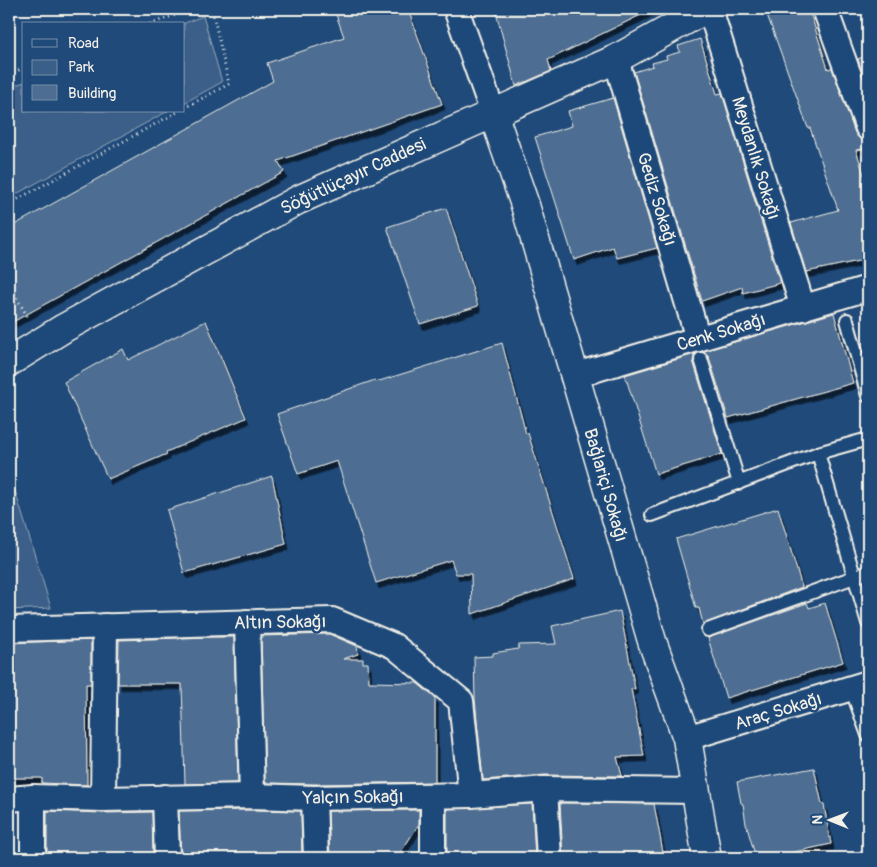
<svg xmlns="http://www.w3.org/2000/svg" width="877" height="867" font-family="Pangolin,sans-serif">
  <style>
    .green { fill: #3a5f88; stroke: #97a8b8 }
    .building { fill: #4d6e92; stroke: #f4f1e8; filter: url(#shadow) }
    .lines { fill: none; stroke-linecap: round; stroke-linejoin: round }
    .lane-casing { stroke: #f4f1e8; stroke-width: 16 }
    .street-casing { stroke: #f4f1e8; stroke-width: 28 }
    .secondary-casing { stroke: #f4f1e8; stroke-width: 31 }
    .path { stroke: #f4f1e8; stroke-width: 3; stroke-dasharray: 1 4; stroke-linecap: butt }
    .lane { stroke: #1f4a7a; stroke-width: 12 }
    .street { stroke: #1f4a7a; stroke-width: 24 }
    .secondary { stroke: #1f4a7a; stroke-width: 28 }
    .labels { text-anchor: middle; stroke-width: 5; stroke-linejoin: round; paint-order: stroke }
    .street-label { font-size: 18px; fill: #f4f1e8; stroke: #1f4a7a }
  </style>
  <defs>
    <filter id="shadow"><feDropShadow dx="3" dy="5.5" stdDeviation="0" flood-color="#0009"/></filter>
  </defs>
  <rect width="100%" height="100%" fill="#1f4a7a"/>
  <filter id="ink" filterUnits="userSpaceOnUse"><feTurbulence type="fractalNoise" baseFrequency=".02" numOctaves="2"/><feDisplacementMap in="SourceGraphic" scale="10" xChannelSelector="R" yChannelSelector="G"/><feConvolveMatrix kernelMatrix="1 2 1 2 8 2 1 2 1" color-interpolation-filters="sRGB"/></filter>
  <g filter="url(#ink)">
    <g class="green">
      <polygon points="203,16 222,82 184,103 184,24 182,24"/>
      <polygon points="24,82 24,111 168,111 9,198 9,88"/>
      <polygon points="9,471 51,608 9,610"/>
    </g>
    <g class="building">
      <polygon points="334,9 408,9 442,104 278,161 284,172 9,324 9,228 273,81 267,63 344,37"/>
      <polygon points="495,9 653,9 548,60 551,71 516,86"/>
      <polygon points="765,9 809,9 828,69 832,68 855,133 860,139 868,141 868,148 856,150 868,187 868,259 806,272 791,223 838,210 810,128 808,128"/>
      <polygon points="700,39 717,94 722,93 780,283 743,293 742,287 702,301 634,72 653,66 652,63 667,59 666,56 680,52 678,46"/>
      <polygon points="868,55 868,88 858,59"/>
      <polygon points="613,98 657,248 617,258 613,247 574,260 535,137 572,126 568,111"/>
      <polygon points="446,208 478,306 420,324 387,227"/>
      <polygon points="834,313 853,383 728,418 709,357 704,351"/>
      <polygon points="206,321 246,418 166,452 167,454 108,479 64,382 123,349 128,360"/>
      <polygon points="502,343 526,434 528,433 574,579 472,614 471,574 456,574 451,560 376,583 337,461 298,474 277,414 375,380 376,382"/>
      <polygon points="695,354 693,361 722,454 656,474 625,375"/>
      <polygon points="272,476 286,544 184,573 167,510"/>
      <polygon points="778,508 802,587 703,624 699,608 696,608 676,539"/>
      <polygon points="807,603 809,608 825,603 843,662 726,698 708,638"/>
      <polygon points="620,611 635,689 631,689 644,756 617,757 622,776 545,775 483,780 475,699 474,657 493,656 493,653 518,649 519,645 556,644 552,626"/>
      <polygon points="329,634 357,646 358,654 343,659 363,659 363,663 368,663 369,682 417,683 435,698 435,782 314,784 265,783 261,636"/>
      <polygon points="212,637 234,637 238,783 185,784 182,684 118,684 119,640"/>
      <polygon points="91,640 91,684 86,684 87,785 42,783 42,778 9,778 9,643"/>
      <polygon points="814,768 822,804 824,805 831,844 767,858 756,858 746,824 743,804 741,803 737,782"/>
      <polygon points="560,803 654,804 664,858 563,858"/>
      <polygon points="532,804 535,858 447,858 447,809"/>
      <polygon points="252,810 301,811 302,858 181,858 179,811"/>
      <polygon points="419,810 419,824 397,858 330,858 328,811"/>
      <polygon points="47,811 103,813 152,812 153,858 47,858"/>
    </g>
    <g class="lines">
      <g class="lane-casing">
        <g id="lane">
          <polyline points="847,320 868,396"/>
          <polyline points="701,359 739,483"/>
          <polyline points="818,453 868,439"/>
          <polyline points="652,515 818,453 868,623"/>
          <polyline points="708,630 868,572"/>
          <polyline points="851,688 868,735"/>
        </g>
      </g>
      <g class="street-casing">
        <g id="street">
          <polyline points="456,9 493,113"/>
          <polyline points="710,9 803,308"/>
          <polyline points="825,9 868,128"/>
          <polyline points="616,59 698,339"/>
          <polyline points="573,376 868,288"/>
          <polyline points="247,622 252,796"/>
          <polyline points="9,629 332,620 394,646 461,701 471,795"/>
          <polyline points="687,738 868,683"/>
          <polyline points="545,789 549,858"/>
          <polyline points="433,796 433,858"/>
          <polyline points="165,797 167,858"/>
          <polyline points="314,798 316,858"/>
          <polyline points="9,799 33,797 103,799 252,796 314,798 471,795 545,789 697,791"/>
          <polyline points="103,799 105,626"/>
          <polyline points="33,858 33,797"/>
        </g>
      </g>
      <g class="secondary-casing">
        <g id="secondary">
          <polyline points="493,113 525,205 652,641 687,738 707,858"/>
          <polyline points="9,362 64,328 298,200 616,59 706,9"/>
        </g>
      </g>
      <g class="path">
        <polyline points="150,24 193,9"/>
        <polyline points="9,74 24,68"/>
        <polyline points="184,108 229,84 212,9"/>
        <polyline points="9,204 179,111"/>
        <polyline points="9,285 29,319"/>
      </g>
      <use href="#lane" class="lane"/>
      <use href="#street" class="street"/>
      <use href="#secondary" class="secondary"/>
    </g>
  </g>
  <g class="labels">
    <g class="street-label">
      <text transform="translate(756 158) rotate(73)" y="6">Meydanlık Sokağı</text>
      <text transform="translate(353 176) rotate(-25)" y="6">Söğütlüçayır Caddesi</text>
      <text transform="translate(657 199) rotate(73)" y="6">Gediz Sokağı</text>
      <text transform="translate(721 332) rotate(-17)" y="6">Cenk Sokağı</text>
      <text transform="translate(606 485) rotate(74)" y="6">Bağlariçi Sokağı</text>
      <text transform="translate(280 622) rotate(-1)" y="6">Altın Sokağı</text>
      <text transform="translate(778 711) rotate(-17)" y="6">Araç Sokağı</text>
      <text transform="translate(353 797) rotate(-1)" y="6">Yalçın Sokağı</text>
    </g>
  </g>
  <rect width="877" height="867" fill="none" stroke="#1f4a7a" stroke-width="30"/>
  <rect x="15" y="15" width="847" height="837" fill="none" stroke="#f4f1e8" stroke-width="2" filter="url(#ink)"/>
  <rect x="22" y="22" width="162" height="90" fill="#1f4a7a" stroke="#748da6"/>
  <rect x="32" y="39" width="25" height="8" fill="#1f4a7a" stroke="#748da6"/>
  <text x="68" y="48" font-size="15" fill="#f4f1e8">Road</text>
  <rect x="32" y="60" width="25" height="15" fill="#3a5f88" stroke="#748da6"/>
  <text x="68" y="72" font-size="15" fill="#f4f1e8">Park</text>
  <rect x="32" y="85" width="25" height="15" fill="#4d6e92" stroke="#748da6"/>
  <text x="68" y="98" font-size="15" fill="#f4f1e8">Building</text>
  <g transform="translate(830 820) rotate(271)" stroke="#1f4a7a" stroke-width="4" paint-order="stroke">
  <path d="M0-4L9 19L0 12L-9 19Z" fill="#f4f1e8"/>
  <text y="-8" font-size="14" font-weight="bold" text-anchor="middle" fill="#f4f1e8">N</text>
  </g>
</svg>
